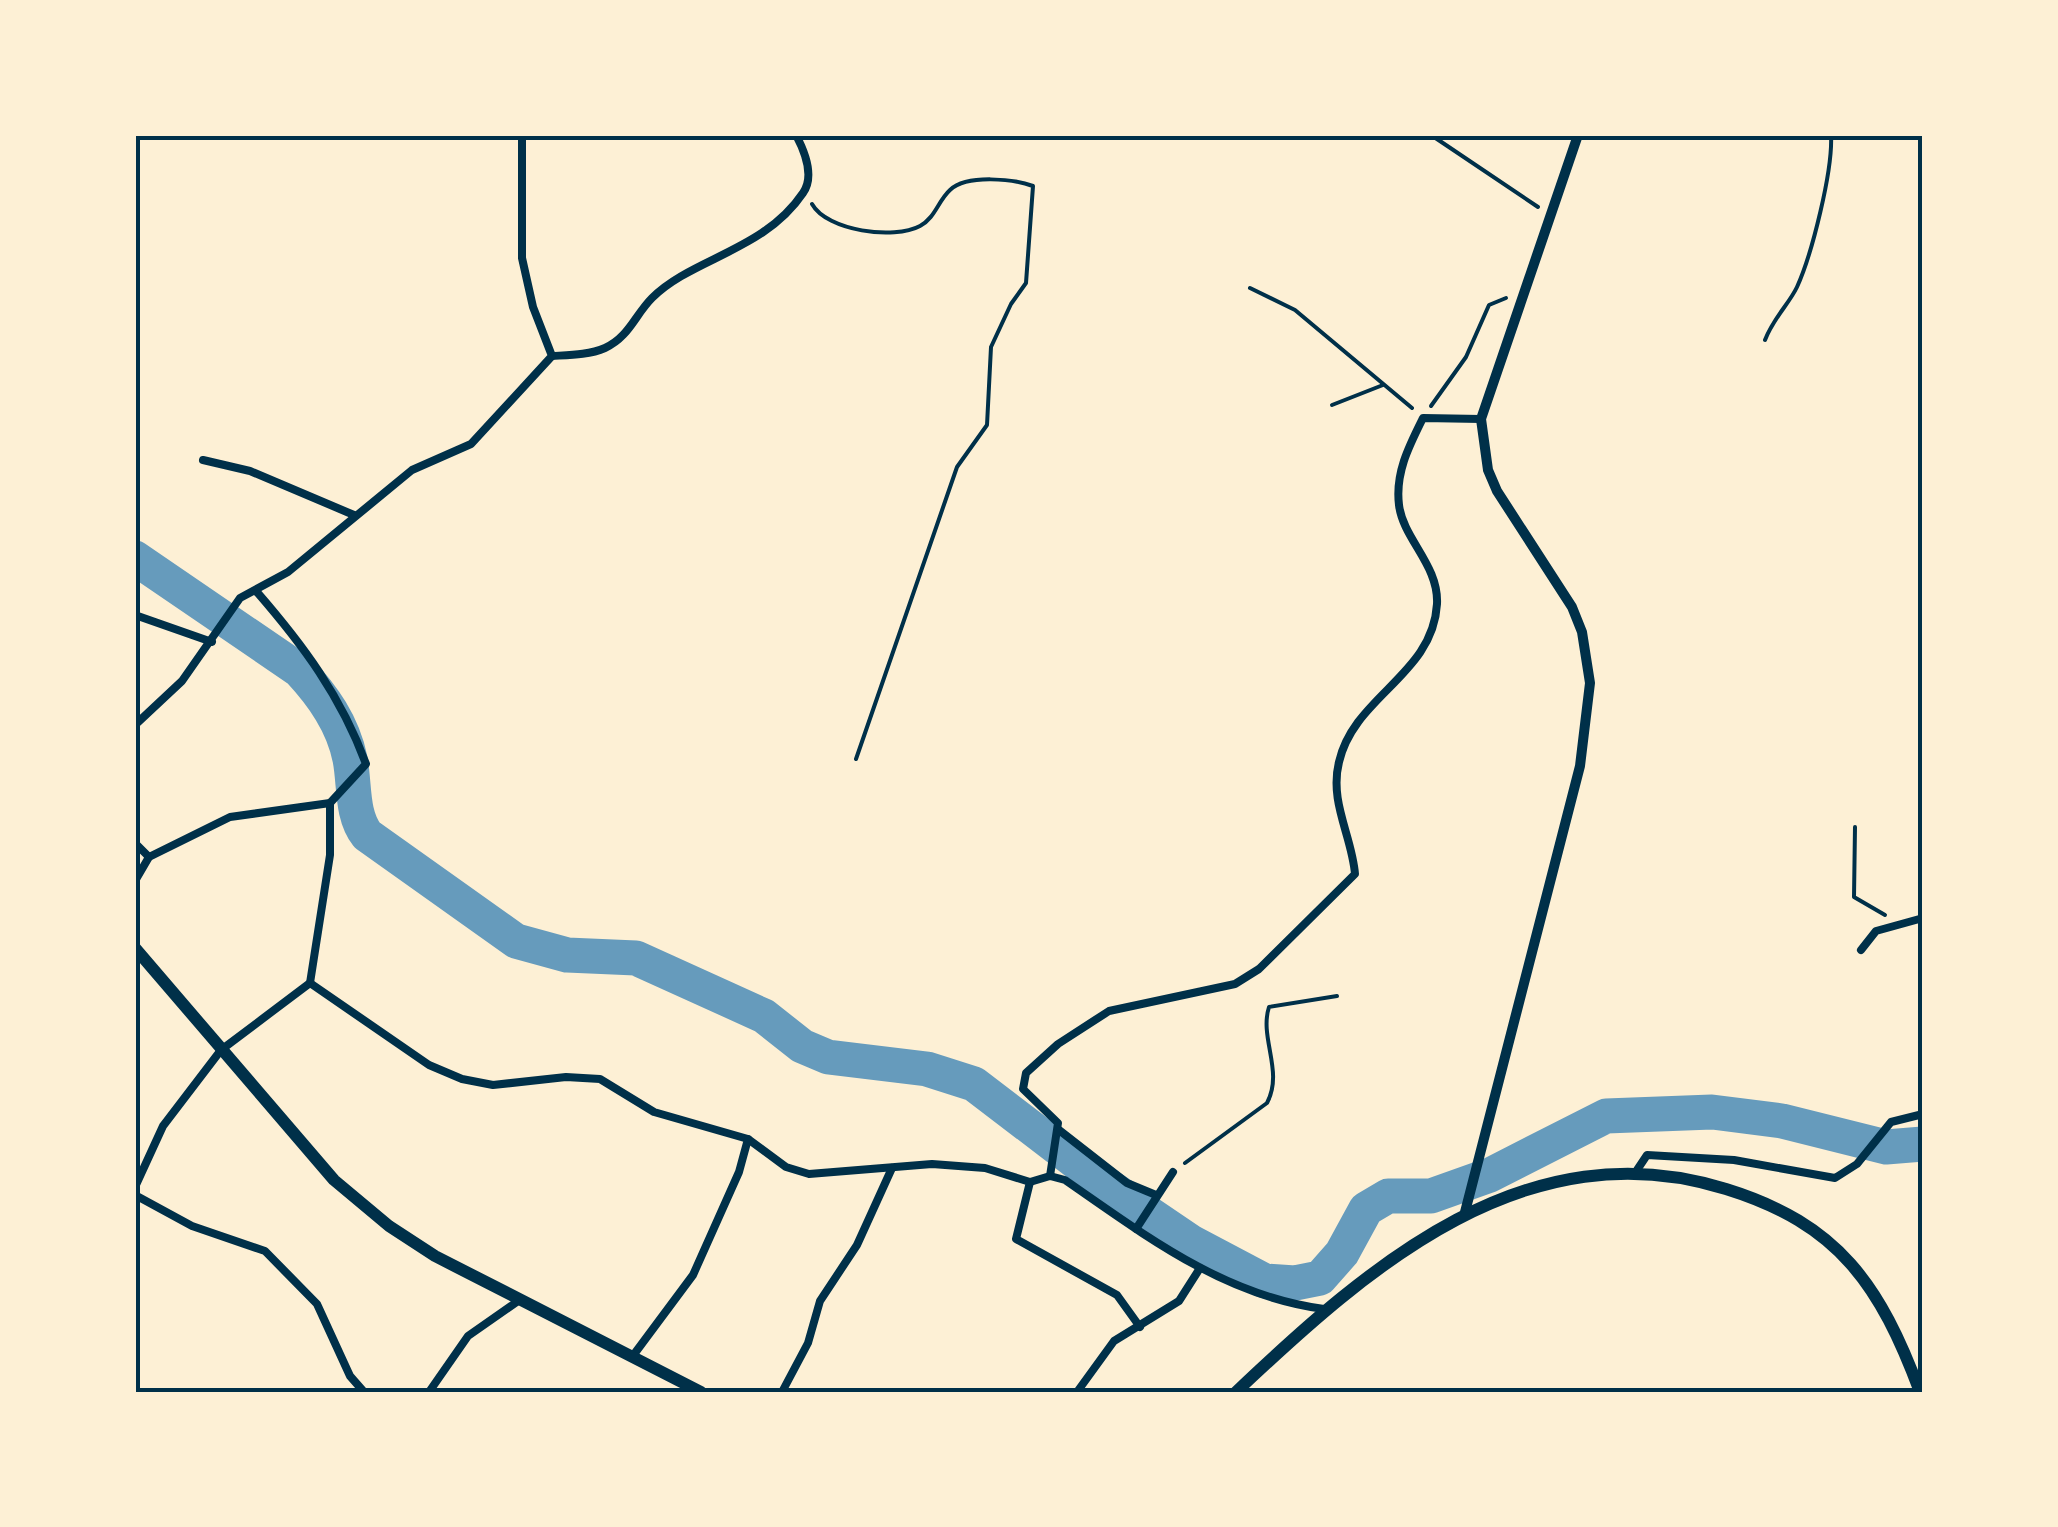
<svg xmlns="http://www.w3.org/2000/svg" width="2058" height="1527" font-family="Manrope,sans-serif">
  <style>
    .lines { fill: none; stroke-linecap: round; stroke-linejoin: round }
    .river { stroke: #669bbc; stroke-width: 35 }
    .path { stroke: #003049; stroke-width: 4 }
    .minor { stroke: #003049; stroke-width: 8 }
    .tertiary { stroke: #003049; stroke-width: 10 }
    .primary { stroke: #003049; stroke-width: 12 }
    .neatline { fill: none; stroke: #003049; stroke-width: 4 }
  </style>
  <rect width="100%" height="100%" fill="#fdf0d5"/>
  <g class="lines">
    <path class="river" d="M 135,558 L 299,670 C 323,696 343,724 350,759 C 355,785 351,814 367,835 L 516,941 L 567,955 L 636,958 L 764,1016 L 802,1046 L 828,1057 L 927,1069 L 974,1084 L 1101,1181 L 1191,1242 L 1265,1281 L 1295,1283 L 1320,1278 L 1342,1253 L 1366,1209 L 1388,1196 L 1431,1196 L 1490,1175 L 1606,1116 L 1712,1112 L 1782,1121 L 1886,1147 L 1923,1144"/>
    <g class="path">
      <polyline points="1431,135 1538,207"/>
      <path d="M 812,204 C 827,231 894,240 920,226 C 935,218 938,201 950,190 C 967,174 1014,179 1033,186 L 1026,283 L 1011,304 L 991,347 L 987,425 L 957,467 L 856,759"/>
      <polyline points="1250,288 1295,310 1412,408"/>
      <path d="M 1765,340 C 1774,317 1789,304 1797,287 C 1812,254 1833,170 1831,135"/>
      <polyline points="1332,405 1383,385"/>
      <polyline points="1431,406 1466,357 1489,305 1506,298"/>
      <polyline points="1855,827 1854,897 1885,915"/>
      <path d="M 1185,1163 L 1267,1103 C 1284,1071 1259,1038 1269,1007 L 1337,996"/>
    </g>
    <g class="minor">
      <path d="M 552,356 C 569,355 589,355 605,348 C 629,337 635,315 652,298 C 692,258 764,251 803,193 C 815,176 805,152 796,135"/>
      <polyline points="203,460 250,471 354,515"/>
      <path d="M 256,591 C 303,645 341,696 366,764 L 330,803 L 330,855 L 310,983"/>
      <polyline points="135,615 212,642"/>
      <polyline points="135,725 182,681 240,598 288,572 412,470 471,444 552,356 533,307 522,258 522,135"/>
      <polyline points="135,843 149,857 135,881"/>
      <polyline points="149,857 230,817 330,803"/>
      <polyline points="1861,950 1876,931 1923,918"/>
      <polyline points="1059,1130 1127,1183 1156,1195"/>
      <polyline points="1637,1170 1647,1155 1734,1160 1835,1178 1857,1164 1891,1122 1923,1114"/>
      <path d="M 1050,1176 L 1058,1123 L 1023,1089 L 1026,1073 L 1058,1044 L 1109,1011 L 1235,984 L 1259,969 L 1355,874 C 1352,836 1329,802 1339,762 C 1354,696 1433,675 1437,604 C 1439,565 1403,539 1399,505 C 1395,473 1409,446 1423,418 L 1481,419"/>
      <polyline points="1030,1182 1016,1239 1117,1295 1140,1327"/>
      <path d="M 135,1187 L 163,1126 L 221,1050 L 310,983 L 429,1065 L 462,1079 L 493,1085 L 566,1077 L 600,1079 L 654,1112 L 748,1139 L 786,1167 L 809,1174 L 932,1164 L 985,1168 L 1030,1182 L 1050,1176 L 1065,1180 C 1146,1236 1224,1296 1324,1309"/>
      <polyline points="135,1195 192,1226 265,1251 317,1304 350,1376 364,1392"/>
      <polyline points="1136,1229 1173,1172"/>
      <polyline points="632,1357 693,1275 739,1172 748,1139"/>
      <polyline points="429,1392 468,1336 521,1299"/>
      <polyline points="782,1392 808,1343 820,1301 857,1245 892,1168"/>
      <polyline points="1077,1392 1114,1341 1179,1301 1200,1268"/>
    </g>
    <polyline class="tertiary" points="1464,1216 1580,766 1590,683 1582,632 1572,607 1497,491 1488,470 1481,419 1578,135"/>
    <g class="primary">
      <polyline points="135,948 334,1180 389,1226 435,1256 701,1392"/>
      <path d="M 1236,1392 C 1370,1265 1527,1127 1726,1189 C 1839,1224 1880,1285 1920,1392"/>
    </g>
  </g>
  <rect width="2058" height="1527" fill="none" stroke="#fdf0d5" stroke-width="275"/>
  <rect x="138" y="138" width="1782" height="1252" class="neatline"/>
</svg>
